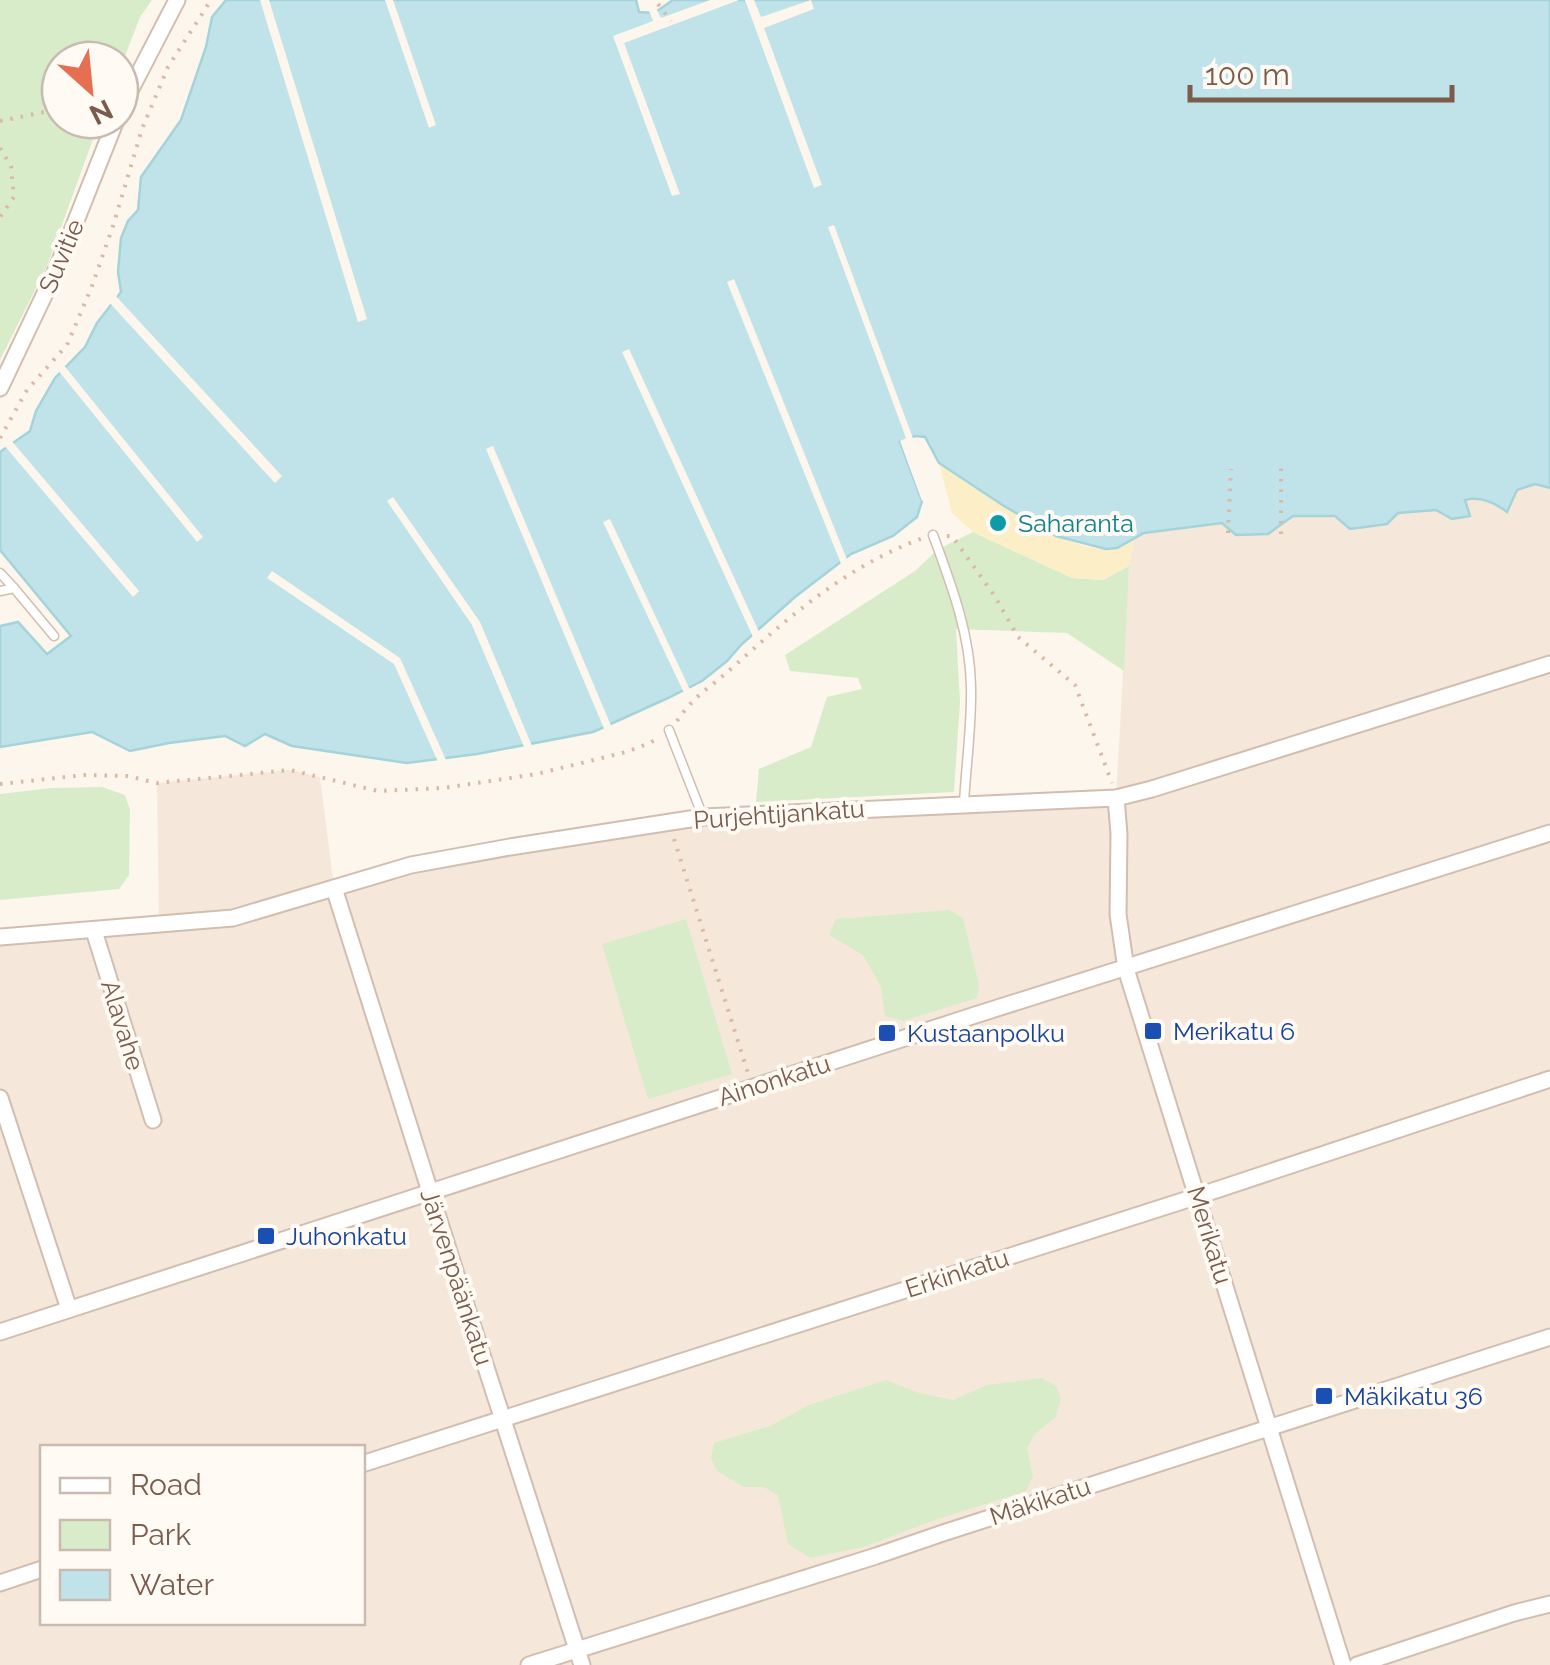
<svg xmlns="http://www.w3.org/2000/svg" width="1550" height="1665" font-family="Raleway,sans-serif">
  <style>
    .residential { fill: #f5e8da; fill-rule: evenodd }
    .green { fill: #d8ecc9 }
    .sand { fill: #fcefc7 }
    .water { fill: #bfe3e8; stroke: #a5d3da; stroke-width: 2.5 }
    .pier { fill: #fdf6ec }
    .lines { fill: none; stroke-linecap: round; stroke-linejoin: round }
    .lane-casing { stroke: #d1beb0; stroke-width: 11 }
    .street-casing { stroke: #d1beb0; stroke-width: 19 }
    .path { stroke: #d9b8a5; stroke-width: 4; stroke-dasharray: 2.5 8; stroke-linecap: butt }
    .lane { stroke: #fff; stroke-width: 8 }
    .street { stroke: #fff; stroke-width: 15 }
    .culture-dot { fill: #0f9aa8; stroke: #fffaf3; stroke-width: 4 }
    .transit-dot { fill: #1a4fb4; stroke: #fffaf3; stroke-width: 4 }
    .labels { text-anchor: middle; stroke-width: 8; stroke-linejoin: round; paint-order: stroke }
    .street-label { font-size: 25px; fill: #7a5c4d; stroke: #fffaf3 }
    .culture-label { font-size: 25px; fill: #0d838f; stroke: #fffaf3; text-anchor: start }
    .transit-label { font-size: 25px; fill: #164399; stroke: #fffaf3; text-anchor: start }
  </style>
  <rect width="100%" height="100%" fill="#fdf6ec"/>
  <path class="residential" d="M 1535,484 L 1550,488 L 1550,1665 L 0,1665 L 0,937 L 159,925 L 157,783 L 290,770 L 320,777 L 334,887 L 411,865 L 703,817 L 1116,797 L 1129,566 L 1134,538 L 1144,533 L 1223,523 L 1268,534 L 1293,516 L 1335,516 L 1387,524 L 1398,513 L 1436,510 L 1472,498 L 1498,504 L 1507,512 L 1517,490 ZM 42,1448 L 362,1448 L 362,1622 L 42,1622 Z"/>
  <g class="green">
    <polygon points="0,0 152,0 140,17 120,69 120,60 60,60 60,120 100,120 47,266 0,360"/>
    <polygon points="973,532 1072,578 1103,580 1129,566 1124,671 1067,633 956,629 960,702 954,792 756,802 759,769 811,747 827,697 862,689 858,678 790,671 785,655 915,571 937,550"/>
    <polygon points="102,787 125,795 130,810 129,875 119,889 0,900 0,794 51,788"/>
    <polygon points="949,910 963,918 979,985 977,998 903,1021 885,1016 881,987 863,955 829,935 836,919"/>
    <polygon points="686,919 732,1074 648,1099 602,944"/>
    <polygon points="1042,1378 1056,1386 1061,1399 1055,1418 1035,1434 1027,1448 1033,1476 1026,1491 926,1523 867,1546 810,1558 788,1544 778,1495 764,1487 744,1487 717,1471 711,1458 714,1443 770,1426 809,1405 886,1380 919,1393 953,1400 987,1385"/>
  </g>
  <path class="sand" d="M 939,463 C 981,490 1056,548 1105,549 C 1116,549 1125,543 1134,538 L 1129,566 L 1103,580 L 1072,578 L 973,532 L 952,513 Z"/>
  <path class="water" d="M 226,0 L 636,0 L 639,12 L 654,13 L 673,0 L 1550,0 L 1550,488 L 1535,484 L 1517,490 L 1507,512 C 1496,503 1480,496 1465,500 L 1470,516 L 1452,519 L 1436,510 L 1398,513 L 1387,524 L 1350,529 L 1335,516 L 1293,516 L 1268,534 L 1236,535 L 1222,523 L 1144,533 L 1117,548 L 1106,549 L 1056,536 L 1004,506 L 939,463 L 925,437 L 915,436 L 900,442 L 922,501 L 917,517 L 893,536 L 851,554 L 795,597 L 742,644 L 727,661 L 702,681 L 668,698 L 593,732 L 477,754 L 407,763 L 292,746 L 265,734 L 245,746 L 225,736 L 169,743 L 130,751 L 92,732 L 0,747 L 0,626 L 18,622 L 47,654 L 71,636 L 0,550 L 0,452 L 30,431 L 36,411 L 55,378 L 85,347 L 97,323 L 121,292 L 118,272 L 121,238 L 128,221 L 138,210 L 141,177 L 181,120 L 206,47 L 212,17 Z"/>
  <g class="pier">
    <polygon points="260,0 269,0 367,319 358,322"/>
    <polygon points="385,0 393,0 436,125 429,128"/>
    <polygon points="710,0 739,0 624,43 680,194 672,196 613,36 653,21 648,8 650,8 655,6 661,18"/>
    <polygon points="745,0 754,0 761,17 811,0 814,9 764,28 822,185 814,188"/>
    <polygon points="834,225 914,441 906,444 927,499 922,501 900,441 906,438 828,227"/>
    <polygon points="734,279 848,562 842,566 727,282"/>
    <polygon points="114,294 282,476 275,483 107,300"/>
    <polygon points="629,349 760,634 753,637 622,352"/>
    <polygon points="62,363 203,537 197,542 57,369"/>
    <polygon points="10,439 139,591 133,597 3,444"/>
    <polygon points="493,446 612,728 605,731 486,449"/>
    <polygon points="393,497 480,622 532,746 525,749 472,625 387,501"/>
    <polygon points="610,519 691,692 685,695 603,522"/>
    <polygon points="272,571 400,658 446,760 439,764 394,664 267,578"/>
  </g>
  <g class="lines">
    <g class="lane-casing">
      <g id="lane">
        <path d="M 933,535 C 951,584 970,633 971,686 C 972,725 966,765 964,803"/>
        <polyline points="0,573 14,588"/>
        <polyline points="0,591 14,588 54,636"/>
        <polyline points="669,730 703,817"/>
      </g>
    </g>
    <g class="street-casing">
      <g id="street">
        <polyline points="120,110 177,0"/>
        <polyline points="0,388 58,266 116,120"/>
        <polyline points="1116,798 1119,834 1118,914 1126,969 1343,1665"/>
        <path d="M 334,888 C 415,1148 498,1406 582,1665"/>
        <polyline points="94,931 153,1120"/>
        <polyline points="0,937 233,918 411,865 510,847 703,817 1116,798 1152,789 1550,664"/>
        <polyline points="0,1098 69,1309"/>
        <polyline points="0,1332 969,1017 1550,833"/>
        <polyline points="362,1464 1198,1196 1550,1079"/>
        <polyline points="0,1583 42,1569"/>
        <polyline points="529,1665 876,1556 943,1533 1550,1337"/>
        <polyline points="1357,1665 1514,1613 1550,1604"/>
      </g>
    </g>
    <g class="path">
      <polyline points="658,4 671,21"/>
      <polyline points="0,121 60,109"/>
      <polyline points="0,148 11,166 14,197 0,217"/>
      <polyline points="0,438 27,390 67,345 92,286 113,226 142,129 168,67 211,0"/>
      <polyline points="1228,533 1231,469"/>
      <polyline points="1281,534 1281,464"/>
      <polyline points="947,536 952,536 994,595 1018,637 1075,685 1112,783"/>
      <path d="M 677,721 C 695,694 709,689 732,668 C 791,615 847,566 923,538"/>
      <polyline points="0,784 85,775 127,776 157,783 290,770 378,791 443,788 537,774 626,752 650,743 659,737"/>
      <polyline points="674,839 748,1073"/>
    </g>
    <use href="#lane" class="lane"/>
    <use href="#street" class="street"/>
  </g>
  <circle class="culture-dot" cx="998" cy="523" r="10"/>
  <g class="transit-dot">
    <rect x="1143" y="1021" width="20" height="20" rx="5"/>
    <rect x="877" y="1023" width="20" height="20" rx="5"/>
    <rect x="256" y="1226" width="20" height="20" rx="5"/>
    <rect x="1314" y="1386" width="20" height="20" rx="5"/>
  </g>
  <g class="labels">
    <g class="street-label">
      <text transform="translate(61 256) rotate(-67)" y="9">Suvitie</text>
      <text transform="translate(779 814) rotate(-4)" y="9">Purjehtijankatu</text>
      <text transform="translate(123 1025) rotate(73)" y="9">Alavahe</text>
      <text transform="translate(774 1080) rotate(-18)" y="9">Ainonkatu</text>
      <text transform="translate(1210 1235) rotate(73)" y="9">Merikatu</text>
      <text transform="translate(957 1273) rotate(-18)" y="9">Erkinkatu</text>
      <text transform="translate(457 1277) rotate(72)" y="9">Järvenpäänkatu</text>
      <text transform="translate(1040 1501) rotate(-18)" y="9">Mäkikatu</text>
    </g>
    <g class="culture-label">
      <text x="1018" y="532">Saharanta</text>
    </g>
    <g class="transit-label">
      <text x="1173" y="1040">Merikatu 6</text>
      <text x="907" y="1042">Kustaanpolku</text>
      <text x="286" y="1245">Juhonkatu</text>
      <text x="1344" y="1405">Mäkikatu 36</text>
    </g>
  </g>
  <rect x="40" y="1445" width="325" height="180" fill="#fffaf3" stroke="#cabbb1" stroke-width="2.5"/>
  <rect x="60" y="1478" width="50" height="15" fill="#ffffff" stroke="#cabbb1" stroke-width="2.5"/>
  <text x="130" y="1495" font-size="30" fill="#7a5c4d">Road</text>
  <rect x="60" y="1520" width="50" height="30" fill="#d8ecc9" stroke="#cabbb1" stroke-width="2.5"/>
  <text x="130" y="1545" font-size="30" fill="#7a5c4d">Park</text>
  <rect x="60" y="1570" width="50" height="30" fill="#bfe3e8" stroke="#cabbb1" stroke-width="2.5"/>
  <text x="130" y="1595" font-size="30" fill="#7a5c4d">Water</text>
  <g transform="translate(90 90) rotate(153)"><circle r="48" fill="#fffaf3" stroke="#cabbb1" stroke-width="2.5"/>
  <path d="M0-8L18 38L0 25L-18 38Z" fill="#e76f51"/>
  <text y="-15" font-size="28" font-weight="bold" text-anchor="middle" fill="#7a5c4d">N</text>
  </g>
  <path d="M1190 85v15h262v-15" fill="none" stroke="#7a5c4d" stroke-width="5"/>
  <text x="1205" y="85" font-size="30" fill="#7a5c4d" stroke="#fffaf3" stroke-width="8" paint-order="stroke">100 m</text>
</svg>
